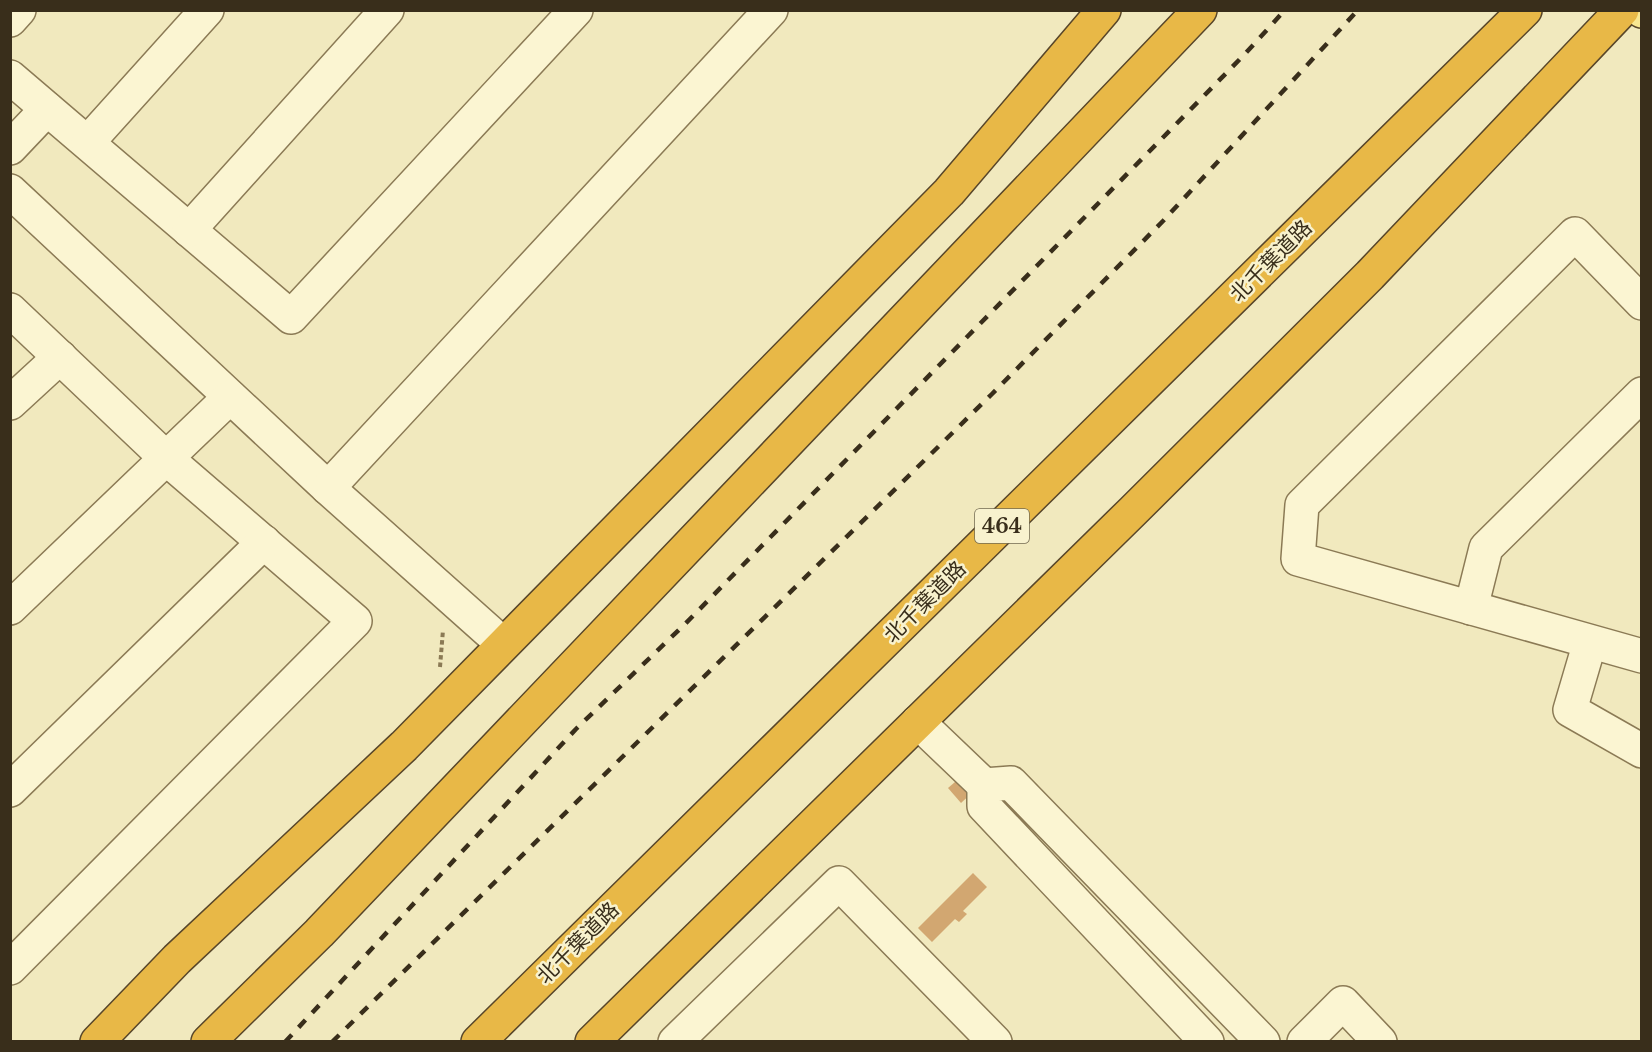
<svg xmlns="http://www.w3.org/2000/svg" width="1652" height="1052" font-family="'Libre Baskerville','Noto Sans JP',serif">
  <style>
    .building { fill: #d2a771 }
    .lines { fill: none; stroke-linecap: round; stroke-linejoin: round }
    .minor-casing { stroke: #8b7a55; stroke-width: 36 }
    .major-casing { stroke: #58462a; stroke-width: 36 }
    .highway-casing { stroke: #58462a; stroke-width: 36 }
    .path { stroke: #8b7a55; stroke-width: 4; stroke-dasharray: 4.5 3; stroke-linecap: butt }
    .minor { stroke: #fbf5d2; stroke-width: 33 }
    .major { stroke: #f8e792; stroke-width: 33 }
    .highway { stroke: #e8b847; stroke-width: 33 }
    .rail { stroke: #392e1b; stroke-width: 4.5; stroke-dasharray: 10 10; stroke-linecap: butt }
    .labels { text-anchor: middle; stroke-width: 5; stroke-linejoin: round; paint-order: stroke }
    .shield { fill: #f8f2ce; stroke: #726951; stroke-width: 1.5 }
    .shield-label { font-size: 20px; font-weight: bold; fill: #392e1b }
    .street-label { font-size: 21px; fill: #392e1b; stroke: #f8f2ce }
  </style>
  <rect width="100%" height="100%" fill="#f1e9be"/>
  <g class="building">
    <polygon points="962,776 975,790 961,803 948,788"/>
    <polygon points="973,873 987,887 963,911 967,914 959,922 955,919 932,942 918,928"/>
  </g>
  <g class="lines">
    <g class="minor-casing">
      <g id="minor">
        <polyline points="10,20 19,10"/>
        <polyline points="10,77 291,317 576,10"/>
        <polyline points="88,142 207,10"/>
        <polyline points="10,148 47,109"/>
        <polyline points="10,191 328,488 503,644"/>
        <polyline points="189,230 387,10"/>
        <polyline points="1642,303 1575,234 1302,505 1298,559 1642,656"/>
        <polyline points="10,310 167,459 355,621 10,968"/>
        <polyline points="10,403 60,357"/>
        <polyline points="328,488 771,10"/>
        <polyline points="10,608 230,397"/>
        <polyline points="1471,608 1486,548 1642,394"/>
        <polyline points="1590,642 1570,710 1642,751"/>
        <polyline points="918,722 984,785"/>
        <polyline points="10,790 264,542"/>
        <polyline points="675,1042 839,883 995,1042"/>
        <polyline points="1207,1042 984,806 984,785 1011,783 1263,1042"/>
        <polyline points="1304,1042 1343,1003 1380,1042"/>
      </g>
    </g>
    <g class="major-casing">
      <polyline id="major" points="1641,10 1642,11"/>
    </g>
    <g class="highway-casing">
      <g id="highway">
        <polyline points="97,1042 177,959 404,746 949,192 1104,10"/>
        <polyline points="208,1042 319,933 1200,10"/>
        <polyline points="478,1042 1525,10"/>
        <polyline points="592,1042 1133,511 1370,275 1622,10"/>
      </g>
    </g>
    <polyline class="path" points="440,667 443,630"/>
    <use href="#minor" class="minor"/>
    <use href="#major" class="major"/>
    <use href="#highway" class="highway"/>
    <g class="rail">
      <polyline points="285,1042 576,729 685,624 1244,55 1285,10"/>
      <polyline points="332,1042 992,394 1163,221 1358,10"/>
    </g>
  </g>
  <g class="labels">
    <rect class="shield" x="975" y="509" width="54" height="34" rx="4.5"/>
    <g class="shield-label">
      <text x="1002" y="533">464</text>
    </g>
    <g class="street-label">
      <text transform="translate(1271 261) rotate(-45)" y="7">北千葉道路</text>
      <text transform="translate(925 602) rotate(-45)" y="7">北千葉道路</text>
      <text transform="translate(578 943) rotate(-45)" y="7">北千葉道路</text>
    </g>
  </g>
  <rect width="1652" height="1052" fill="none" stroke="#392e1b" stroke-width="24"/>
</svg>
